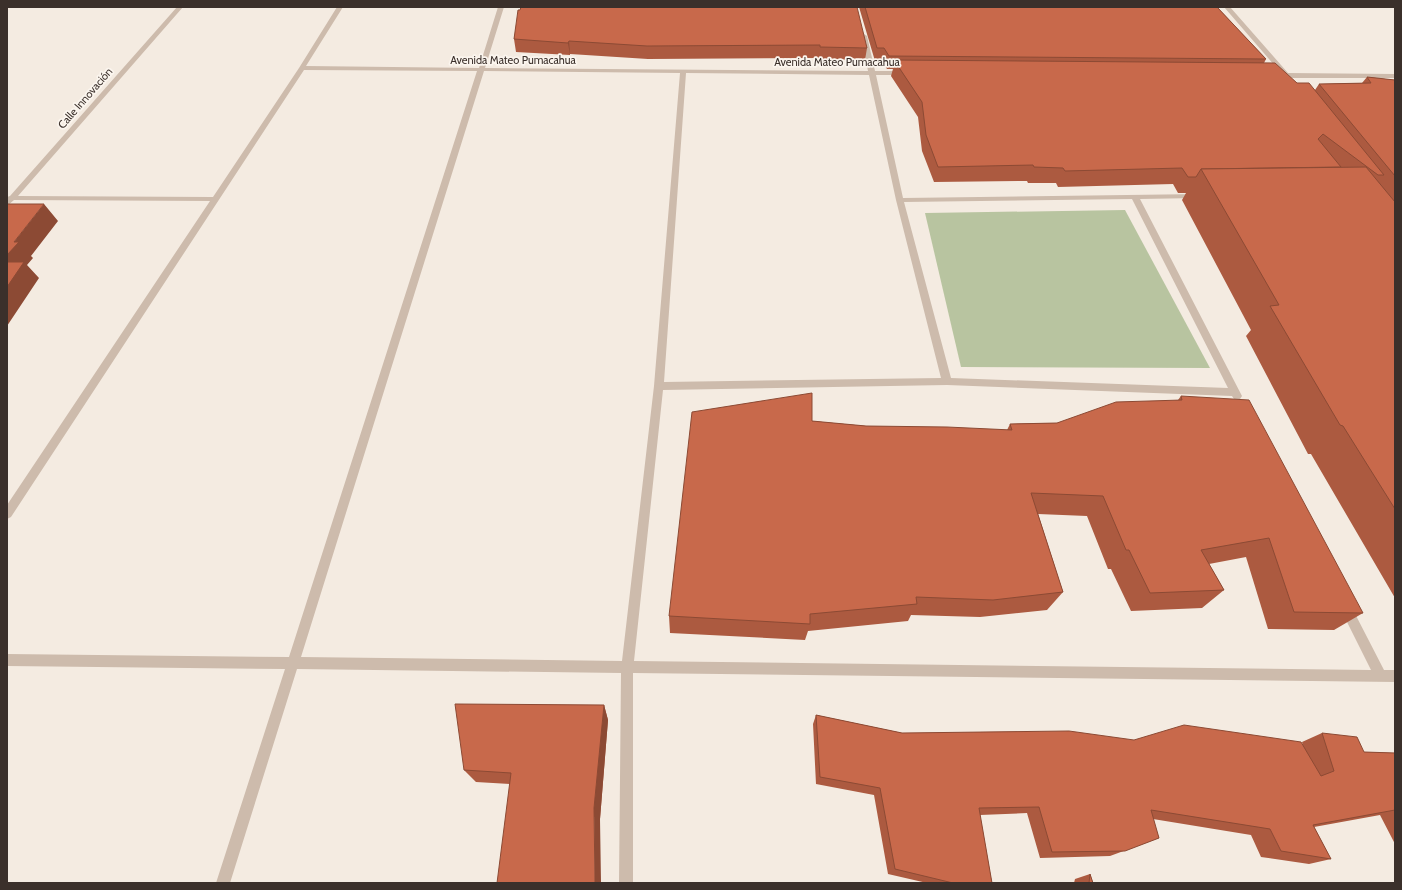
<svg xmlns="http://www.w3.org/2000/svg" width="1402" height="890" font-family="Cabin,sans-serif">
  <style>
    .green { fill: #b8c4a0 }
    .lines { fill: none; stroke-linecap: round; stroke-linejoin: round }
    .minor { fill: #cdbbac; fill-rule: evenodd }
    .wall { fill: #ac5a40 }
    .shaded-wall { fill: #8c4a34 }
    .building { fill: #c8694b; stroke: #8c4a34 }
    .labels { text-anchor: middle; stroke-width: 3.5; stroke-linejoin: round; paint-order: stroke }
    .far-street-label { font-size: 11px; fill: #3b302b; stroke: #fbf5ee }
  </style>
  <rect width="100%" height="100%" fill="#f4ebe1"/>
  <polygon class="green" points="1125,210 1210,368 961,367 925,213"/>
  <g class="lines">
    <g class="minor">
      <path d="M 177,7 L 183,7 L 18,196 L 213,197 L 299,68 L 337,7 L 343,7 L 306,66 L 479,68 L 498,7 L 504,7 L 485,68 L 868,71 L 861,36 L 864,34 L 867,36 L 875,71 L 905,71 L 908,73 L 905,75 L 876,75 L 903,198 L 1201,194 L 1201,198 L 1198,198 L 1140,199 L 1242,396 L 1240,399 L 1234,399 L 1232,396 L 947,385 L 663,390 L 634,661 L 1371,670 L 1340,608 L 1342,604 L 1346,603 L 1350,604 L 1384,670 L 1395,670 L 1395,682 L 633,673 L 633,883 L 619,883 L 621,673 L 297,669 L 230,883 L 216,883 L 285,669 L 7,666 L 7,654 L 289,657 L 477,71 L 304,70 L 11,517 L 7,519 L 7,505 L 210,201 L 14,200 L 7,206 L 7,197 L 10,196 ZM 484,71 L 680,73 L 654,386 L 622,661 L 301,657 ZM 686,73 L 869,75 L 896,200 L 941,378 L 664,382 ZM 1132,199 L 1228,388 L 951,378 L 904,202 Z"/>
      <polygon points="1224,7 1230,7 1288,73 1395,74 1395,78 1287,78 1273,76 1273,74 1281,73"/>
    </g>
  </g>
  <g class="wall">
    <polygon points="859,7 1217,7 1266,59 1264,63 1297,83 1315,90 1319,84 1362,83 1367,77 1395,80 1395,598 1311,454 1308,454 1246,336 1251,330 1182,200 1186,193 1178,193 1173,184 1058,187 1056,183 1028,183 1027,181 934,182 922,151 918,117 891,76 893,69 887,69 882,61 875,61"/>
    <polygon points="520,10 867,48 865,60 819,59 818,58 648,59 570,54 570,55 516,52 514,39"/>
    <polygon points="1181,396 1363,613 1334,630 1268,629 1246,557 1209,564 1224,590 1202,608 1131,611 1111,569 1108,569 1087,516 1038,514 1063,592 1047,610 980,617 911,615 908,621 808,631 805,640 670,633 669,616 812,421 866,426 1007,430 1010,424 1057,423 1178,400"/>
    <polygon points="604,705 608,720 600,819 510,784 476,782 464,770"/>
    <polygon points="816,715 902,733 1303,746 1302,742 1322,733 1364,752 1395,753 1395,844 1380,815 1314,827 1331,859 1309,864 1261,857 1251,835 1153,819 1159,838 1110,856 1040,858 1027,813 980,815 992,883 927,883 888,874 874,795 816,784 813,724"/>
    <polygon points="1090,874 1093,883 1074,883 1075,879"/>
  </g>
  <g class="shaded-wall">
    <polygon points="569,41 570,54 570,55 568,43"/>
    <polygon points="44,204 58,221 31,256 33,258 27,265 39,278 7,326 7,255 14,242"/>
    <polygon points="604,705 608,720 600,819 601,883 595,883 594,808"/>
  </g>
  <g class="building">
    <polygon points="521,7 857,7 867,48 820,47 820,45 647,46 569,41 568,43 514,39 518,10 520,10"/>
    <polygon points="865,7 1217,7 1266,59 889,56 884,48 877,48"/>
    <polygon points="894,60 1275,63 1297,83 1309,83 1384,175 1378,175 1323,134 1318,139 1341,167 1201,169 1196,177 1188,177 1182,168 1065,171 1063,168 1034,167 1033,165 938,167 926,135 922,102"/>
    <polygon points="1367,77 1395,80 1395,176 1319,84 1371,83"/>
    <polygon points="1366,167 1395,202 1395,509 1343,426 1340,425 1270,306 1279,305 1201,169"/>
    <polygon points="7,204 44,204 14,242 19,242 7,255"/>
    <polygon points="7,262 24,262 7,287"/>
    <polygon points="812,393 812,421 866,426 947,427 1012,430 1010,424 1057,423 1116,402 1182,400 1181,396 1249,400 1363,613 1294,612 1269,538 1201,550 1224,590 1150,593 1129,550 1126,550 1103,496 1031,493 1063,592 993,600 916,597 917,604 810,614 810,624 669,616 692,412"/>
    <polygon points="455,704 604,705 594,808 595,883 497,883 511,773 464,770"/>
    <polygon points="816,715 902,733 1069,731 1134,740 1184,725 1301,742 1321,776 1334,771 1322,733 1357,737 1364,752 1395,753 1395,810 1313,825 1331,859 1281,851 1270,829 1151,810 1159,838 1125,851 1052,852 1039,807 979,808 992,883 953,883 895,869 880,788 820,777"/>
    <polygon points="1090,874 1093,883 1089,883"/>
  </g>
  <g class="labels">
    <g class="far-street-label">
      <text x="513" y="64">Avenida Mateo Pumacahua</text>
      <text x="837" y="66">Avenida Mateo Pumacahua</text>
      <text transform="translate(85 98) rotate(-49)" y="4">Calle Innovación</text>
    </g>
  </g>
  <rect width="1402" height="890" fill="none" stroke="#3b302b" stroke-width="16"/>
</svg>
